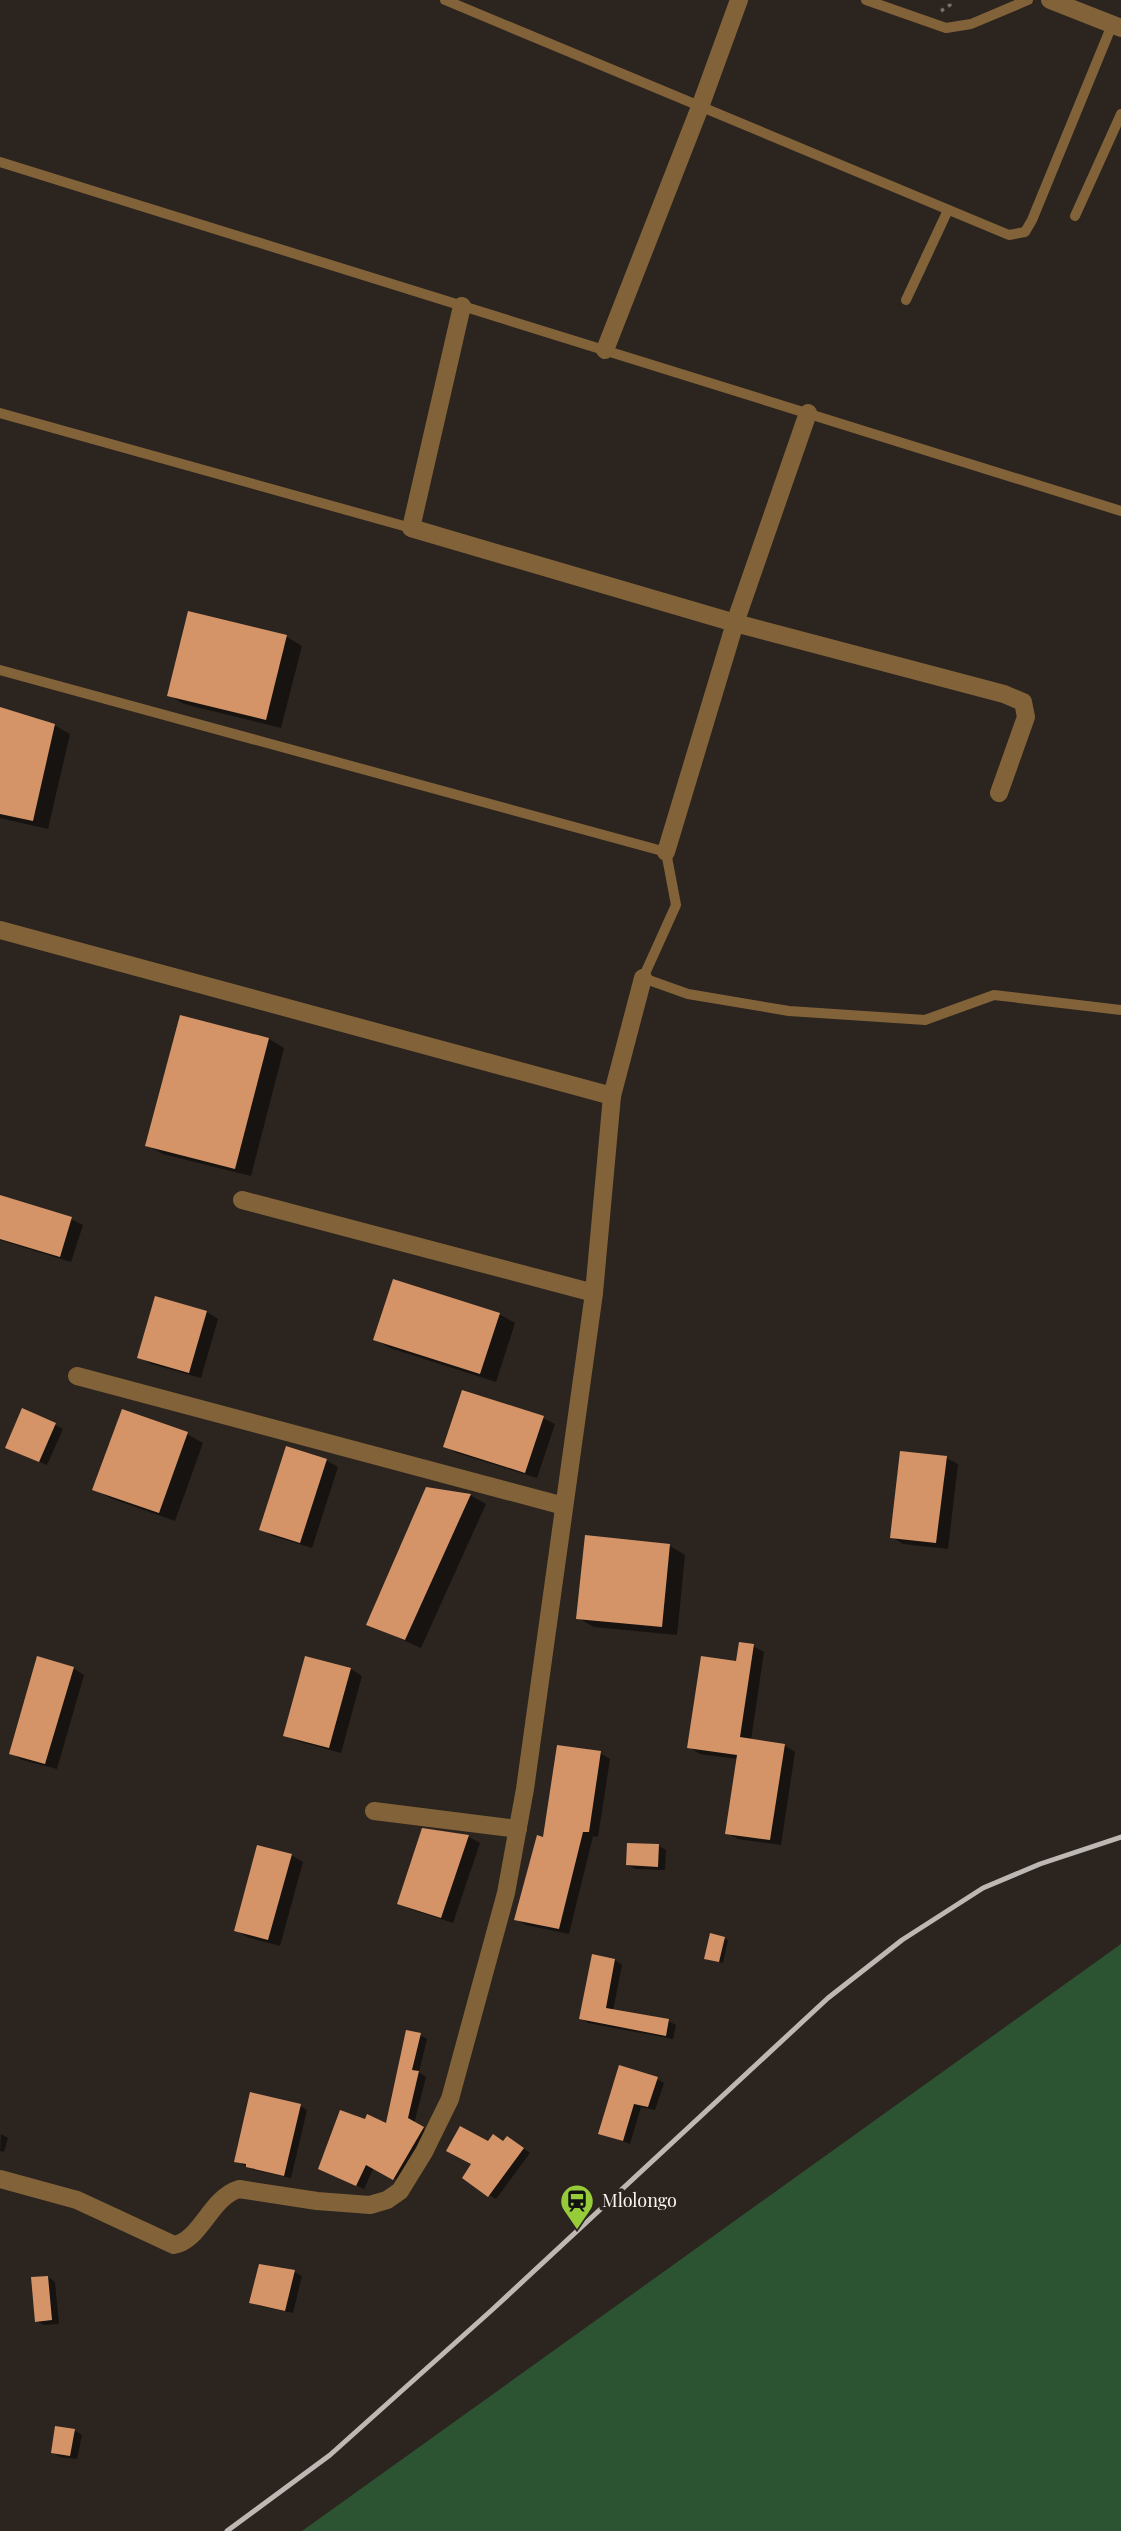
<svg xmlns="http://www.w3.org/2000/svg" width="1121" height="2531" font-family="'Playfair Display',serif">
  <style>
    .green { fill: #2c5432 }
    .shadow { fill: #0007 }
    .building { fill: #d49468 }
    .lines { fill: none; stroke-linecap: round; stroke-linejoin: round }
    .path { stroke: #77706b; stroke-width: 3.5; stroke-dasharray: 3.5 5; stroke-linecap: butt }
    .service { stroke: #826339; stroke-width: 10 }
    .minor { stroke: #826339; stroke-width: 18 }
    .tertiary { stroke: #826339; stroke-width: 18 }
    .rail { stroke: #beb8b4; stroke-width: 5 }
    .labels { text-anchor: middle; stroke-width: 7; stroke-linejoin: round; paint-order: stroke }
    .poi-label { font-size: 18px; fill: #f9f4f0; stroke: #2c241f; text-anchor: start }
  </style>
  <rect width="100%" height="100%" fill="#2c241f"/>
  <polygon class="green" points="1121,1944 1121,2531 302,2531"/>
  <g class="shadow">
    <polygon points="287,637 302,646 281,728 184,704 169,695"/>
    <polygon points="0,708 54,725 70,734 48,829 0,818"/>
    <polygon points="181,1017 269,1039 284,1048 251,1176 163,1154 147,1145"/>
    <polygon points="0,1197 71,1219 83,1225 71,1262 0,1240"/>
    <polygon points="156,1298 207,1312 218,1319 201,1378 151,1364 139,1357"/>
    <polygon points="499,1314 515,1323 496,1382 390,1348 375,1339"/>
    <polygon points="123,1411 187,1434 203,1443 175,1521 110,1498 94,1489"/>
    <polygon points="543,1418 555,1424 537,1478 457,1453 445,1446"/>
    <polygon points="55,1425 63,1429 47,1465 14,1451"/>
    <polygon points="946,1458 958,1464 948,1549 903,1544 892,1537"/>
    <polygon points="326,1460 338,1467 312,1548 273,1536 261,1529"/>
    <polygon points="427,1489 470,1495 486,1504 421,1648 368,1624"/>
    <polygon points="670,1546 685,1555 677,1635 594,1627 578,1618"/>
    <polygon points="753,1646 764,1652 751,1740 784,1745 795,1752 781,1845 738,1839 727,1833 738,1759 700,1754 689,1747 737,1663"/>
    <polygon points="73,1668 84,1675 57,1769 22,1760 11,1753"/>
    <polygon points="351,1669 362,1676 341,1753 297,1741 285,1735"/>
    <polygon points="600,1753 610,1759 598,1837 593,1836 569,1934 526,1925 516,1919 545,1839"/>
    <polygon points="423,1830 469,1837 480,1843 453,1923 410,1909 399,1903"/>
    <polygon points="659,1846 666,1850 665,1870 635,1869 627,1864"/>
    <polygon points="291,1855 303,1862 280,1946 247,1937 236,1930"/>
    <polygon points="725,1939 728,1940 723,1963 709,1959"/>
    <polygon points="594,1956 615,1960 622,1965 613,2011 668,2021 676,2025 673,2039 588,2023 581,2018"/>
    <polygon points="420,2035 427,2039 419,2072 426,2077 414,2124 430,2132 401,2182 374,2167 364,2189 327,2172 388,2125"/>
    <polygon points="657,2079 664,2083 655,2110 641,2107 630,2144 600,2133"/>
    <polygon points="300,2106 307,2110 291,2178 254,2170 236,2161"/>
    <polygon points="1,2134 8,2138 4,2152 0,2151"/>
    <polygon points="514,2142 530,2153 496,2199 489,2195 488,2143"/>
    <polygon points="294,2272 302,2276 293,2313 259,2306 251,2302"/>
    <polygon points="48,2277 55,2282 59,2324 44,2325 36,2321"/>
    <polygon points="74,2430 82,2435 77,2459 60,2457 52,2452"/>
  </g>
  <g class="building">
    <polygon points="188,611 287,635 266,720 167,696"/>
    <polygon points="0,707 55,724 33,821 0,814"/>
    <polygon points="180,1015 269,1038 235,1169 145,1146"/>
    <polygon points="0,1195 72,1217 60,1257 0,1239"/>
    <polygon points="393,1279 500,1313 480,1374 373,1340"/>
    <polygon points="155,1296 207,1311 189,1373 137,1358"/>
    <polygon points="462,1390 544,1416 525,1473 443,1447"/>
    <polygon points="22,1408 56,1423 39,1462 5,1448"/>
    <polygon points="122,1409 188,1432 159,1513 92,1490"/>
    <polygon points="286,1446 327,1459 300,1543 259,1530"/>
    <polygon points="900,1451 947,1456 936,1543 890,1538"/>
    <polygon points="426,1487 471,1494 405,1640 366,1625"/>
    <polygon points="585,1535 670,1544 662,1627 576,1619"/>
    <polygon points="739,1642 754,1644 740,1737 785,1744 770,1840 725,1834 737,1755 687,1748 701,1656 736,1661"/>
    <polygon points="37,1656 74,1667 45,1764 9,1754"/>
    <polygon points="305,1656 351,1668 329,1748 283,1736"/>
    <polygon points="557,1745 601,1751 589,1832 583,1832 559,1929 514,1920 537,1835 543,1837"/>
    <polygon points="422,1828 469,1835 441,1918 397,1904"/>
    <polygon points="627,1843 659,1844 658,1867 626,1865"/>
    <polygon points="257,1845 292,1854 268,1940 234,1931"/>
    <polygon points="710,1933 725,1937 719,1962 704,1959"/>
    <polygon points="592,1954 615,1959 606,2008 669,2019 666,2036 579,2019"/>
    <polygon points="406,2030 421,2033 412,2070 419,2071 408,2118 424,2127 393,2180 366,2165 356,2186 318,2169 340,2110 365,2119 367,2114 386,2123"/>
    <polygon points="619,2065 658,2077 648,2107 634,2104 623,2141 598,2134"/>
    <polygon points="250,2092 301,2104 284,2176 246,2167 246,2164 234,2162"/>
    <polygon points="460,2126 488,2141 493,2134 503,2141 507,2136 524,2148 488,2197 462,2178 471,2164 446,2151"/>
    <polygon points="259,2264 295,2270 285,2311 249,2303"/>
    <polygon points="48,2276 52,2320 35,2322 31,2277"/>
    <polygon points="55,2426 75,2429 70,2456 51,2453"/>
  </g>
  <g class="lines">
    <polyline class="path" points="941,11 950,5 950,0"/>
    <g class="service">
      <polyline points="445,0 1009,235 1025,232 1032,220 1112,25"/>
      <polyline points="866,0 946,28 971,24 1028,0"/>
      <polyline points="0,162 1121,511"/>
      <polyline points="1075,216 1121,114"/>
      <polyline points="906,300 948,210"/>
      <polyline points="0,413 411,528"/>
      <polyline points="0,670 666,852 676,905 643,978 688,994 789,1011 925,1020 994,995 1121,1010"/>
    </g>
    <g class="minor">
      <polyline points="462,306 411,528 735,623 666,852"/>
      <polyline points="605,350 700,107 739,0"/>
      <polyline points="808,413 735,623 1004,694 1023,702 1026,717 999,793"/>
      <polyline points="0,930 612,1096 643,978"/>
      <polyline points="242,1200 594,1293"/>
      <polyline points="77,1376 564,1506"/>
      <polyline points="374,1811 518,1829"/>
      <path d="M 0,2179 L 77,2200 L 174,2245 C 201,2240 210,2198 239,2189 L 317,2201 L 370,2205 L 387,2200 L 400,2191 L 424,2152 L 450,2099 L 506,1893 L 525,1789 L 594,1293 L 612,1096"/>
    </g>
    <polyline class="tertiary" points="1050,0 1121,28"/>
    <polyline class="rail" points="227,2531 330,2455 493,2309 828,1998 902,1940 983,1888 1040,1864 1121,1837"/>
  </g>
  <defs>
    <g id="station-pin" transform="scale(1.75)"><path d="M0 17L-7.5 6A9.5 9.5 0 1 1 7.5 6Z" fill="#96cc3a" stroke="#2c241f"/><path d="M-3-6H3Q5-6 5-4V2Q5 4 3 4L4.5 6H3L1.5 4h-3L-3 6H-4.5L-3 4Q-5 4-5 2V-4Q-5-6-3-6ZM-3.5-4v3h7v-3ZM-3.5 1v1.5H-2V1ZM2 1v1.5H3.5V1Z" fill="#111"/></g>
  </defs>
  <g fill-rule="evenodd">
    <use href="#station-pin" x="577" y="2201"/>
  </g>
  <g class="labels">
    <g class="poi-label">
      <text x="602" y="2207">Mlolongo</text>
    </g>
  </g>
</svg>
